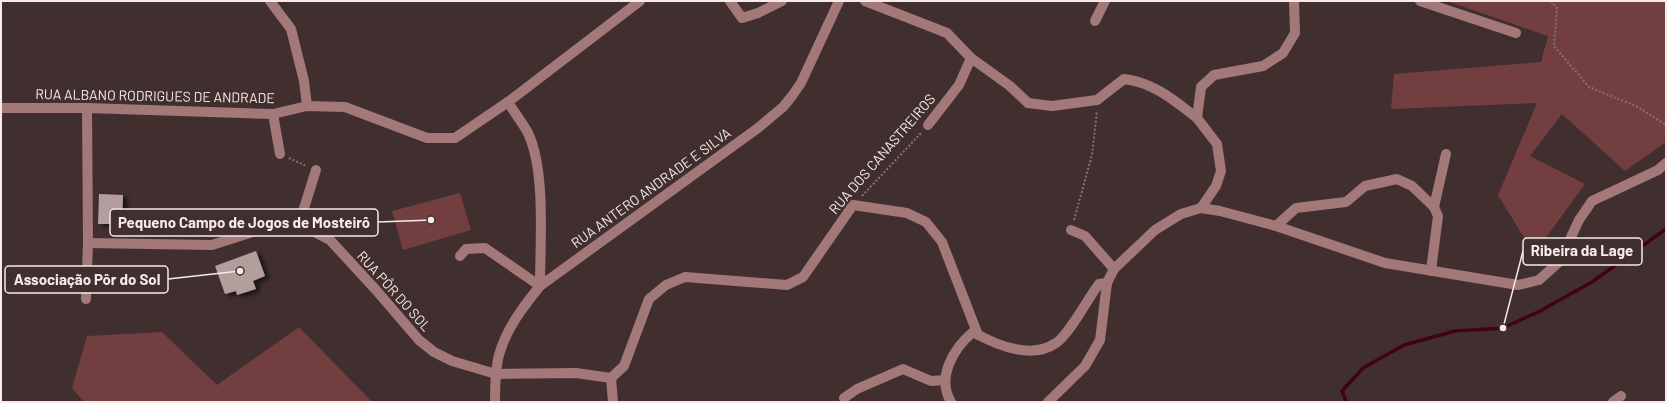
<svg xmlns="http://www.w3.org/2000/svg" width="1667" height="403" font-family="Barlow,sans-serif">
  <style>
    .green { fill: #733e40 }
    .lines { fill: none; stroke-linecap: round; stroke-linejoin: round }
    .stream { stroke: #42030d; stroke-width: 3.5 }
    .building { fill: #b39d9d; filter: url(#shadow) }
    .path { stroke: #837373; stroke-width: 2; stroke-dasharray: 2 2; stroke-linecap: butt }
    .minor { stroke: #a27878; stroke-width: 10 }
    .labels { text-anchor: middle; stroke-width: 4; stroke-linejoin: round; paint-order: stroke }
    .street-label { font-size: 14px; fill: #f7eaea; stroke: #412f2f }
    .leader { fill: none; stroke: #f7eaea; stroke-width: 1.5 }
    .callout-dot { fill: #f7eaea; stroke: #412f2f; stroke-width: 1.5 }
    .callout { fill: #412f2f; stroke: #f7eaea; stroke-width: 1.5 }
    .callout-label { font-size: 15px; text-anchor: middle; font-weight: bold; fill: #f7eaea }
  </style>
  <defs>
    <filter id="shadow"><feDropShadow dx="4.5" dy="2.5" stdDeviation="2" flood-color="#0009"/></filter>
  </defs>
  <rect width="100%" height="100%" fill="#412f2f"/>
  <g class="green">
    <polygon points="1447,1 1666,1 1666,142 1625,171 1562,114 1530,156 1585,184 1534,254 1498,195 1537,103 1391,109 1394,74 1541,62 1548,36"/>
    <polygon points="460,193 471,230 403,250 392,211"/>
    <polygon points="299,327 372,402 84,402 72,388 87,336 162,332 217,385"/>
  </g>
  <g class="lines">
    <polyline class="stream" points="1346,402 1342,391 1363,368 1404,345 1455,331 1503,328 1540,311 1592,282 1666,229"/>
  </g>
  <g class="building">
    <polygon points="99,194 123,195 122,224 98,224"/>
    <polygon points="256,251 265,276 253,281 256,289 237,295 236,291 225,294 215,266"/>
  </g>
  <g class="lines">
    <g class="path">
      <polyline points="1551,1 1557,8 1554,46 1589,87 1638,107 1666,125"/>
      <polyline points="289,158 306,166"/>
      <polyline points="862,196 922,132"/>
      <polyline points="1074,220 1092,155 1097,111"/>
    </g>
    <g class="minor">
      <polyline points="270,1 291,29 304,81 307,106"/>
      <polyline points="730,1 742,18 758,13 782,1"/>
      <path d="M 865,1 L 947,33 L 971,58 L 1010,86 L 1028,103 L 1052,106 L 1097,100 L 1124,79 C 1153,82 1175,101 1197,118"/>
      <polyline points="1420,1 1516,33"/>
      <polyline points="1095,21 1105,1"/>
      <path d="M 508,102 C 514,112 522,122 528,133 C 546,171 540,243 540,286"/>
      <polyline points="1,108 87,108 273,114 307,106 345,107 427,138 455,138 508,102 640,1"/>
      <polyline points="273,114 280,154"/>
      <polyline points="928,125 959,85 971,58"/>
      <polyline points="1434,207 1446,154"/>
      <polyline points="1201,208 1216,186 1221,171 1217,144 1197,118 1201,87 1214,75 1263,66 1283,53 1295,33 1294,1"/>
      <polyline points="299,224 316,170"/>
      <polyline points="1276,226 1296,208 1346,202 1365,186 1397,179 1412,186 1434,207 1438,216 1431,271"/>
      <polyline points="1071,230 1085,236 1114,269"/>
      <polyline points="88,243 212,245 278,224 299,224 330,240 376,290 419,340 434,352 452,361 496,374 576,373 611,378"/>
      <polyline points="460,256 466,249 485,248 540,286"/>
      <polyline points="86,299 88,243 87,108"/>
      <polyline points="611,378 624,366 649,299 666,285 685,277 787,285 803,277 853,205 907,213 926,222 942,242 978,335"/>
      <polyline points="611,378 613,402"/>
      <polyline points="844,398 857,389 903,369 931,381 945,380"/>
      <path d="M 495,402 C 495,387 495,370 499,355 C 506,329 523,307 540,286 L 758,128 L 783,107 L 792,96 L 801,83 L 839,1"/>
      <path d="M 951,402 C 936,377 954,348 973,332 C 996,345 1031,360 1056,343 C 1069,335 1088,298 1099,284 L 1107,283"/>
      <polyline points="1048,402 1085,366 1100,340 1107,283 1114,269 1155,230 1181,214 1201,208 1220,211 1276,226 1385,263 1518,285 1539,280 1560,261 1579,220 1592,201 1658,170 1666,163"/>
      <polyline points="1613,402 1621,396"/>
    </g>
  </g>
  <g class="labels">
    <g class="street-label">
      <text transform="translate(155 96) rotate(1)" y="5">RUA ALBANO RODRIGUES DE ANDRADE</text>
      <text transform="translate(882 154) rotate(-49)" y="5">RUA DOS CANASTREIROS</text>
      <text transform="translate(651 188) rotate(-36)" y="5">RUA ANTERO ANDRADE E SILVA</text>
      <text transform="translate(394 291) rotate(48)" y="5">RUA PÔR DO SOL</text>
    </g>
  </g>
  <path class="leader" d="M431 220L378 222M1503 328L1523 251M240 271L168 279"/>
  <g class="callout-dot">
    <circle cx="431" cy="220" r="4"/>
    <circle cx="1503" cy="328" r="4"/>
    <circle cx="240" cy="271" r="4"/>
  </g>
  <g class="callout">
    <rect x="110" y="209" width="268" height="27" rx="4"/>
    <rect x="1523" y="238" width="119" height="27" rx="4"/>
    <rect x="5" y="266" width="163" height="27" rx="4"/>
  </g>
  <g class="callout-label">
    <text x="244" y="228">Pequeno Campo de Jogos de Mosteirô</text>
    <text x="1582" y="256">Ribeira da Lage</text>
    <text x="87" y="285">Associação Pôr do Sol</text>
  </g>
  <rect width="1667" height="403" fill="none" stroke="#f7eaea" stroke-width="4"/>
</svg>
